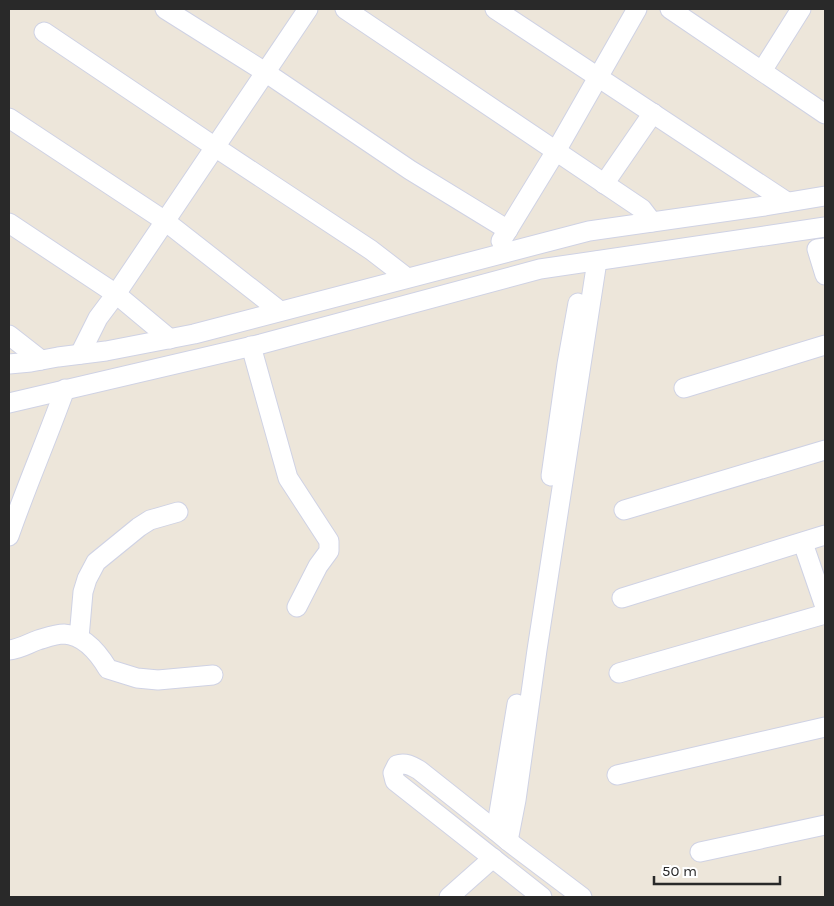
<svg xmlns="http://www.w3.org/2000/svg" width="834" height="906" font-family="Karla,sans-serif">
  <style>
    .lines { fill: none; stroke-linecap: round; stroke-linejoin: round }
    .minor-casing { stroke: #cfd2e4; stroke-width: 21 }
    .minor { stroke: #fff; stroke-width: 19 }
  </style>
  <rect width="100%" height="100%" fill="#ede6da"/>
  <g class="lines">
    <g class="minor-casing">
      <g id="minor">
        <polyline points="165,9 265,72 410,170 508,230"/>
        <polyline points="345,9 642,209 652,222"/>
        <polyline points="495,9 787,202"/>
        <polyline points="670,9 825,114"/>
        <polyline points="44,32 215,147 371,250 406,277"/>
        <polyline points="762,71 801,9"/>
        <polyline points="9,118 165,221 280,311"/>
        <polyline points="604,184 653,113"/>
        <polyline points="9,223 116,294 170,339"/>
        <polyline points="501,241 556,151 637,9"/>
        <polyline points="825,248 817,249 825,275"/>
        <polyline points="9,335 41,360"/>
        <polyline points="251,346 288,478 329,541 329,551 318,566 297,607"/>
        <polyline points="80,354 98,318 116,294 308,9"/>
        <polyline points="9,364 31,362 58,357 106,351 194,334 589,231 765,206 825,196"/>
        <polyline points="684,388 825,345"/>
        <polyline points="9,403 261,344 540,269 825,227"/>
        <polyline points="551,476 567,364 578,303"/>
        <polyline points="624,510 825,450"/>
        <path d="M 9,536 C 26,487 47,439 65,389"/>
        <polyline points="803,543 825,607"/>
        <polyline points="622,598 825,535"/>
        <polyline points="79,638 83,592 87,579 96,562 139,527 150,520 178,512"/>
        <path d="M 9,650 C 20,649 27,644 38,640 C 45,638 56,634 64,634 C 84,635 99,654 108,669 L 137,678 L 158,680 L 213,675"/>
        <polyline points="619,673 825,614"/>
        <polyline points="617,775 825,727"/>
        <polyline points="496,831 517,704"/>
        <polyline points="508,841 516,800 537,650 597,261"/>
        <polyline points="700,852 825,825"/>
        <polyline points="449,897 493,858"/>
        <path d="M 542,897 L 395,781 L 393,773 L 397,765 C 405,762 412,766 419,770 L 496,831 L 508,841 L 582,897"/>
      </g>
    </g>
    <use href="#minor" class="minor"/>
  </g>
  <rect width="834" height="906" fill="none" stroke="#292929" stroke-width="20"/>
  <path d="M654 876v8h126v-8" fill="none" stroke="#292929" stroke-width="2.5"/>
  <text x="662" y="876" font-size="15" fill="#292929" stroke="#ffffff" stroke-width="4" paint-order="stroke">50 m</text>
</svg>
